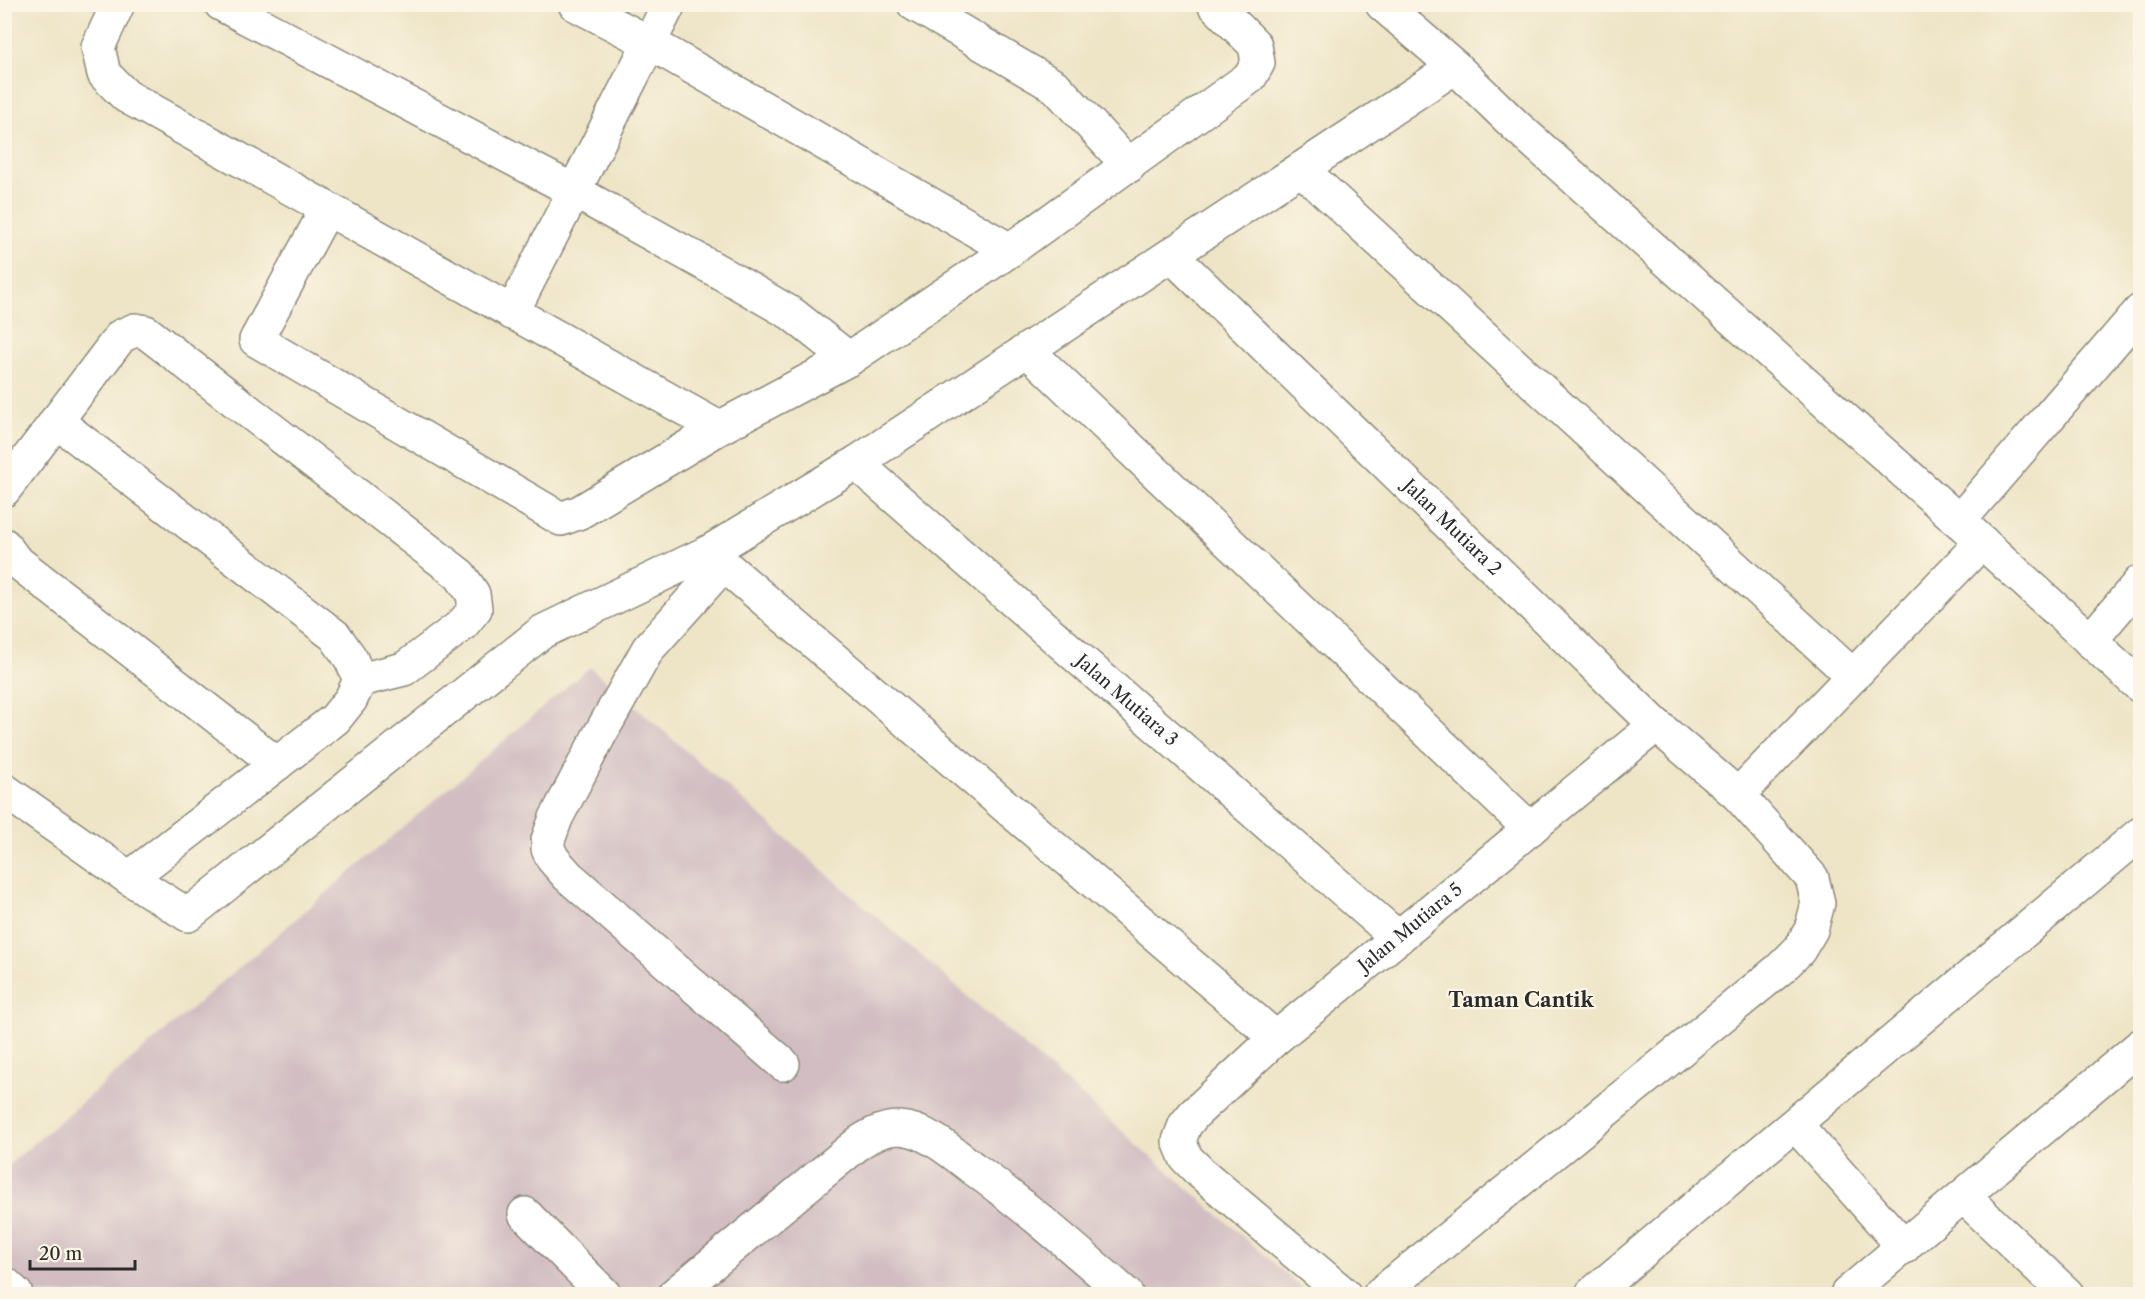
<svg xmlns="http://www.w3.org/2000/svg" width="2145" height="1299" font-family="'Libre Caslon Text',serif">
  <style>
    .industrial { fill: #d2bec2 }
    .lines { fill: none; stroke-linecap: round; stroke-linejoin: round }
    .minor-casing { stroke: #8c8879; stroke-width: 36 }
    .minor { stroke: #fff; stroke-width: 33 }
    .labels { text-anchor: middle; stroke-width: 4.5; stroke-linejoin: round; paint-order: stroke }
    .street-label { font-size: 18px; fill: #2b2b2b; stroke: #fcf5e5 }
    .neighbourhood-label { font-size: 20px; font-weight: bold; fill: #2b2b2b; stroke: #fcf5e5 }
  </style>
  <rect width="100%" height="100%" fill="#fcf5e5"/>
  <filter id="ink" filterUnits="userSpaceOnUse"><feTurbulence type="fractalNoise" baseFrequency=".0167" numOctaves="2"/><feDisplacementMap in="SourceGraphic" scale="12" xChannelSelector="R" yChannelSelector="G"/><feConvolveMatrix kernelMatrix="1 2 1 2 8 2 1 2 1" color-interpolation-filters="sRGB"/></filter>
  <filter id="wash" filterUnits="userSpaceOnUse"><feTurbulence type="fractalNoise" baseFrequency=".008" numOctaves="4" result="noise"/><feDisplacementMap in="SourceGraphic" scale="24" xChannelSelector="R" yChannelSelector="G"/><feGaussianBlur stdDeviation="1.35" result="paint"/><feColorMatrix in="noise" values="0 0 0 0 0 0 0 0 0 0 0 0 0 0 0 0 0 1.4 0 .05"/><feComposite in="paint" operator="in"/></filter>
  <g filter="url(#wash)">
    <rect width="100%" height="100%" fill="#eee5c7"/>
    <polygon class="industrial" points="590,667 1309,1294 5,1294 4,1169"/>
  </g>
  <g filter="url(#ink)">
    <g class="lines">
      <g class="minor-casing">
        <g id="minor">
          <polyline points="118,4 98,47 104,74 126,96 719,428"/>
          <polyline points="221,4 574,191 716,270 792,314 849,359"/>
          <polyline points="575,4 650,43 1010,250"/>
          <polyline points="914,4 1056,87 1129,166"/>
          <polyline points="1382,4 1455,67 1516,126 1959,521 2140,686"/>
          <polyline points="1301,169 1853,676"/>
          <polyline points="327,209 256,340 561,519 580,512 719,428 849,359 1010,250 1250,77 1258,63 1255,45 1214,4"/>
          <path id="s1" d="M 1172,256 L 1656,725 L 1738,795 L 1812,878 L 1818,903 L 1811,930 L 1799,950 L 1780,969 L 1380,1294"/>
          <polyline points="512,313 669,4"/>
          <polyline points="1028,351 1530,829"/>
          <polyline points="56,421 335,636 351,659 360,680 351,699 335,719 129,878"/>
          <path id="s2" d="M 856,463 L 1398,938"/>
          <polyline points="4,490 121,336 135,330 146,332 460,575 473,594 475,609 462,625 404,669 360,680"/>
          <polyline points="1959,521 2140,311"/>
          <polyline points="4,545 15,560 277,764"/>
          <polyline points="709,552 1276,1038"/>
          <polyline points="724,564 648,649 599,736 556,818 548,840 548,849 553,859 568,876 783,1064"/>
          <polyline points="2090,641 2140,582"/>
          <polyline points="4,790 129,878 188,915 542,632 709,552 856,463 1455,67"/>
          <polyline points="1738,795 1982,542"/>
          <polyline points="1795,1124 1904,1247"/>
          <polyline points="1963,1196 2067,1294"/>
          <polyline points="525,1214 604,1294"/>
          <polyline points="4,1283 16,1294"/>
          <path d="M 675,1294 L 860,1142 C 872,1134 884,1128 899,1128 C 926,1129 953,1153 974,1169 C 1028,1208 1076,1251 1126,1294"/>
          <path id="s3" d="M 1344,1294 L 1200,1172 L 1186,1158 L 1179,1141 L 1185,1125 L 1194,1114 L 1276,1038 L 1656,725"/>
          <polyline points="1592,1294 2140,834"/>
          <polyline points="1847,1294 2140,1046"/>
        </g>
      </g>
      <use href="#minor" class="minor"/>
    </g>
  </g>
  <g class="labels">
    <g class="street-label">
      <text dy="6" stroke="none"><textPath href="#s1" startOffset="390">Jalan Mutiara 2</textPath></text>
      <text dy="6" stroke="none"><textPath href="#s2" startOffset="360">Jalan Mutiara 3</textPath></text>
      <text dy="6" stroke="none"><textPath href="#s3" startOffset="544">Jalan Mutiara 5</textPath></text>
    </g>
    <g class="neighbourhood-label">
      <text x="1521" y="1007">Taman Cantik</text>
    </g>
  </g>
  <rect width="2145" height="1299" fill="none" stroke="#fcf5e5" stroke-width="24"/>
  <path d="M30 1260v9h105v-9" fill="none" stroke="#2b2b2b" stroke-width="3"/>
  <text x="39" y="1260" font-size="18" fill="#2b2b2b" stroke="#fcf5e5" stroke-width="4.5" paint-order="stroke">20 m</text>
</svg>
